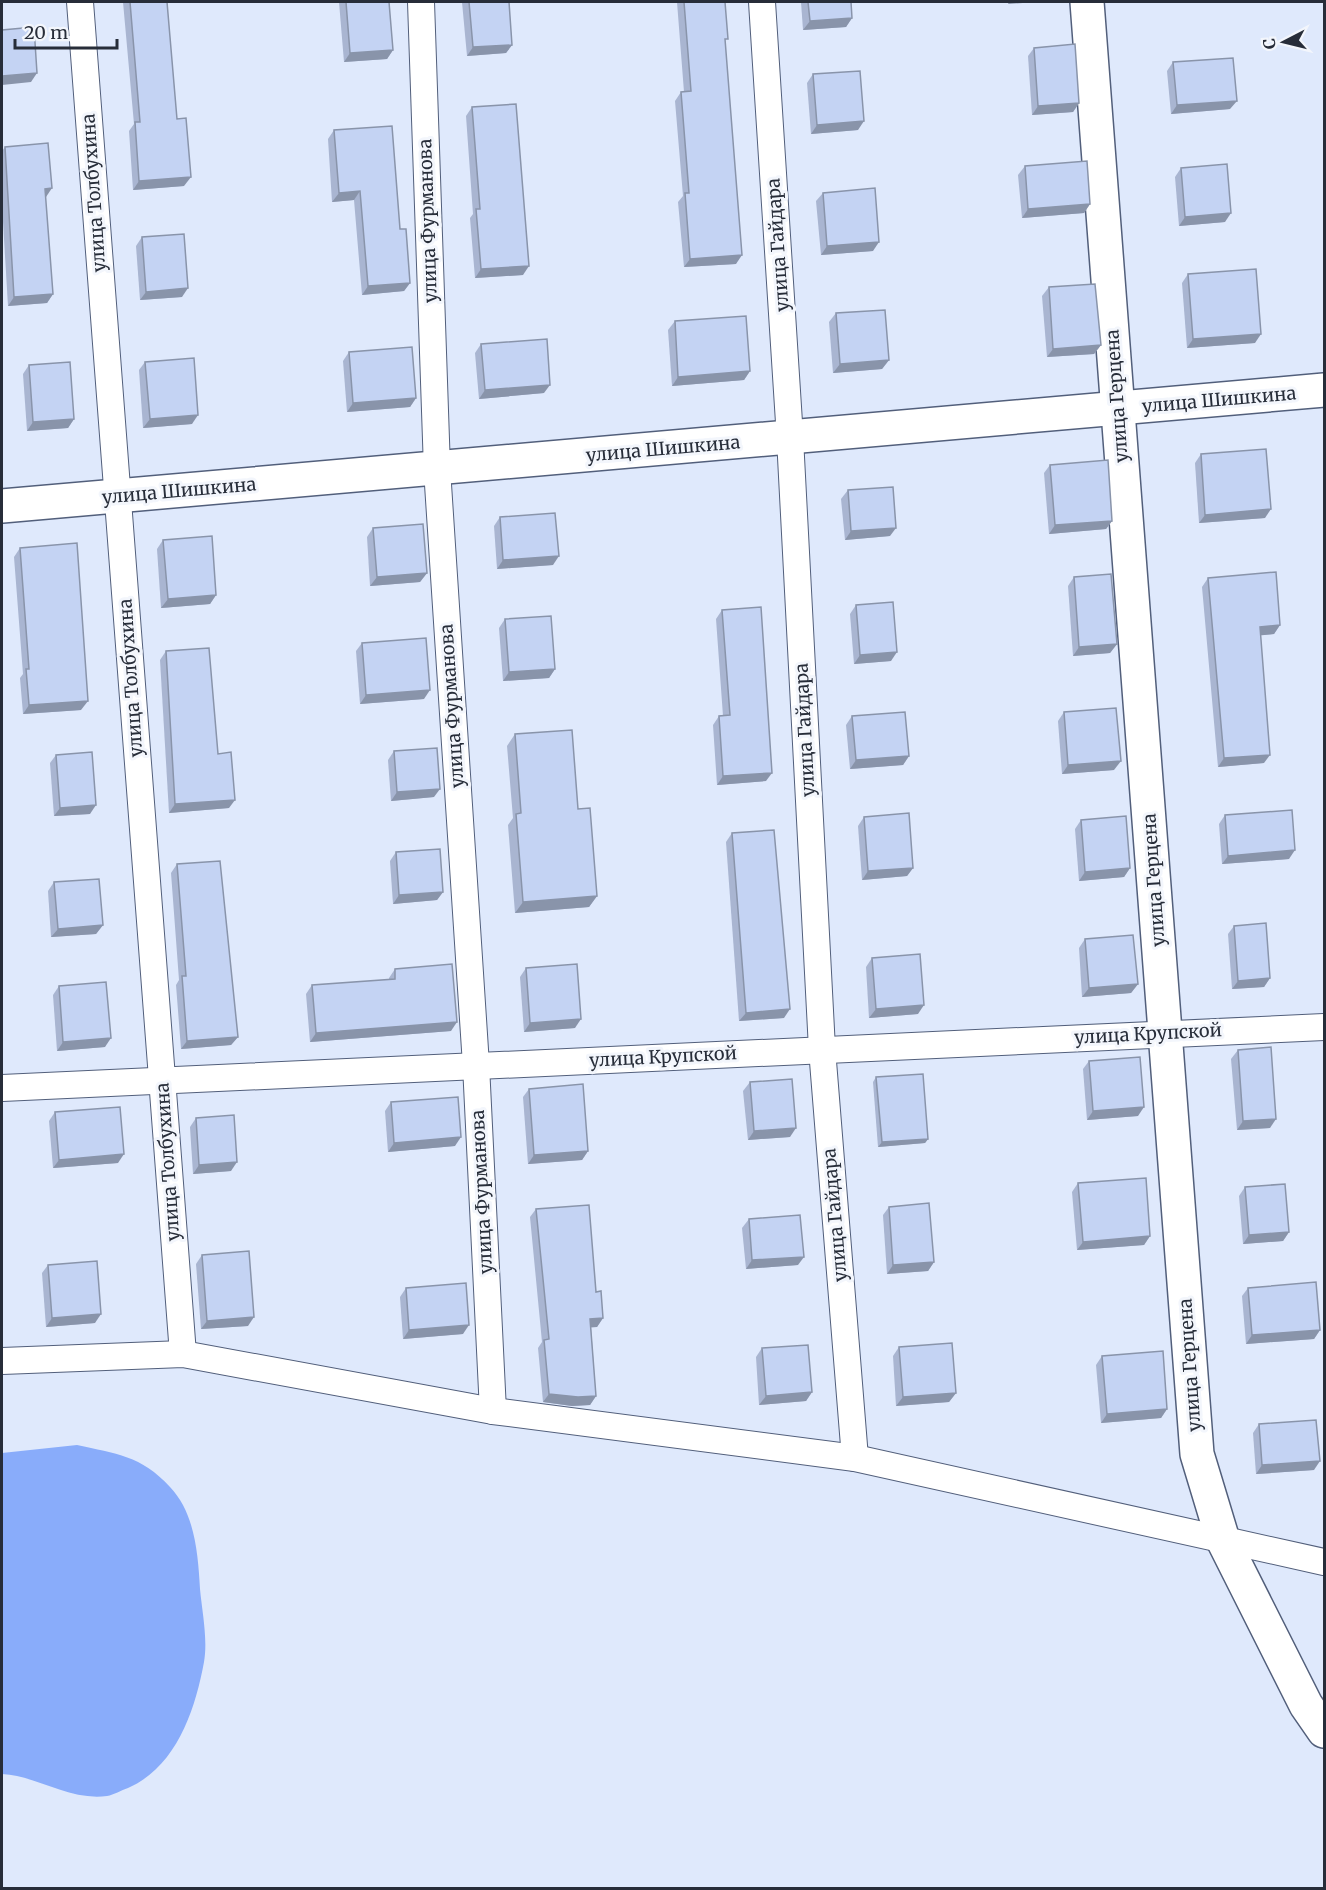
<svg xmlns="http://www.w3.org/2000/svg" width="1326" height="1890" font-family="Merriweather,serif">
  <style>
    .water { fill: #89acfa }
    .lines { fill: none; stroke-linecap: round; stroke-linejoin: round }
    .minor-casing { stroke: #525f7b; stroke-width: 28 }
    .tertiary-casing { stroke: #525f7b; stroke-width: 36 }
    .minor { stroke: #fff; stroke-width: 26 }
    .tertiary { stroke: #fff; stroke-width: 33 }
    .wall { fill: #a9b5d1 }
    .shaded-wall { fill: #8994aa }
    .building { fill: #c4d3f3; stroke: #8994aa; stroke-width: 1.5 }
    .labels { text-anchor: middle; stroke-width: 6; stroke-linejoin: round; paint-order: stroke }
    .street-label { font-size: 18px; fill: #272d39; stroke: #f3f6fc }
  </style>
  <rect width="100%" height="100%" fill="#dfe9fc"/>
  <path class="water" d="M 77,1445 C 116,1454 141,1455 170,1487 C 195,1513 198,1554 200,1589 C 202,1611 208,1639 204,1662 C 195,1711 176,1767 128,1788 C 121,1790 114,1795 107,1796 C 69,1801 38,1776 2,1774 L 2,1453 Z"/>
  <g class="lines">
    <g class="minor-casing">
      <g id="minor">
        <polyline points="80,2 183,1354"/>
        <polyline points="421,2 437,469 476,1065 493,1411"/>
        <polyline points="762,2 790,438 822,1049 855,1458"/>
        <polyline points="2,1088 1324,1027"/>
        <polyline points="2,1361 183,1354 493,1411 855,1458 1324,1562"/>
      </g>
    </g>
    <g class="tertiary-casing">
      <g id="tertiary">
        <polyline points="1087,2 1197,1454 1223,1540 1306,1705 1324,1731"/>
        <polyline points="2,506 1324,390"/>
      </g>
    </g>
    <use href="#minor" class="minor"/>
    <use href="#tertiary" class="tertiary"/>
  </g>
  <g class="wall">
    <polygon points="339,2 389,2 393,50 387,59 344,62"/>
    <polygon points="462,2 509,2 512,45 506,53 467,56"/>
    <polygon points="677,2 725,2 725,43 736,264 684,267 678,202 683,196 675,101 681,92 684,92"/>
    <polygon points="801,2 851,2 852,18 846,27 803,30"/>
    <polygon points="120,3 120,2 167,2 177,119 184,186 133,190 129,131 134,124 123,2"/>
    <polygon points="1034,48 1079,103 1073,112 1032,115 1028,56"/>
    <polygon points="1173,62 1230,109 1171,114 1167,71"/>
    <polygon points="813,74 858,130 811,134 807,83"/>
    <polygon points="472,107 523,275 475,278 470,218 473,214 466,116"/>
    <polygon points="334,130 400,229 410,283 404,291 362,295 354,200 332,202 328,139"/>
    <polygon points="5,147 45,197 53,294 47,303 8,306 2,205 2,151"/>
    <polygon points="1025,166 1090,204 1084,213 1022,218 1018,175"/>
    <polygon points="1181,168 1225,222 1179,226 1175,177"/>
    <polygon points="823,193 873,251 821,255 816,201"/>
    <polygon points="142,237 182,297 140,300 136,246"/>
    <polygon points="1188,274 1255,343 1187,348 1182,283"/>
    <polygon points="1049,287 1101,345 1094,354 1047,357 1042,296"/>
    <polygon points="836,313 889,360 882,369 833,373 829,322"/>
    <polygon points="675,321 750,371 744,380 672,386 668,330"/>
    <polygon points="481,344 544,393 479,399 475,353"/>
    <polygon points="349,352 416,398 410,407 347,412 343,361"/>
    <polygon points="145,362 192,424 143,428 139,370"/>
    <polygon points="29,365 74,419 68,428 27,431 23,374"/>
    <polygon points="1201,454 1265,518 1199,523 1195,463"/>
    <polygon points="1050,465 1112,521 1106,529 1049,534 1044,473"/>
    <polygon points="848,490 890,536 845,540 841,499"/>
    <polygon points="500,517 553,565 497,569 494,526"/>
    <polygon points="373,528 427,573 420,582 370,586 367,537"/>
    <polygon points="163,540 216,595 210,604 161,608 157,549"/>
    <polygon points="20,548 81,710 23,714 20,678 23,674 14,557"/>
    <polygon points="1074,577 1117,644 1110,653 1073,656 1068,586"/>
    <polygon points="1208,578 1280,625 1274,634 1261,635 1264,763 1218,767 1202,587"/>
    <polygon points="856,605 891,661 854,664 850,614"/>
    <polygon points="722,610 766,781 717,785 713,725 719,716 723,716 716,619"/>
    <polygon points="505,619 555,669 549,678 503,681 499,628"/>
    <polygon points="362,643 424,699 360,704 356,651"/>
    <polygon points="166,651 218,754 229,808 169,813 160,660"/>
    <polygon points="1064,712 1114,770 1062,774 1058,721"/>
    <polygon points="852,716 909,756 903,765 850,769 846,725"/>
    <polygon points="515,734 578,809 597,896 589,907 515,913 508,825 513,818 507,746"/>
    <polygon points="394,751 434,797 391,801 388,760"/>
    <polygon points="56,755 90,814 54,816 50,763"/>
    <polygon points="1225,815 1289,859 1222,864 1219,824"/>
    <polygon points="864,817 913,868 907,876 862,880 858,826"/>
    <polygon points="1081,820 1130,868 1124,877 1079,881 1075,829"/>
    <polygon points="732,833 784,1018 739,1021 726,842"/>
    <polygon points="396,852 443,892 437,900 393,904 390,861"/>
    <polygon points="177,864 238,1037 231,1045 181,1049 176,985 179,980 171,873"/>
    <polygon points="54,882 103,925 96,934 51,937 48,891"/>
    <polygon points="1234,926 1270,978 1264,987 1232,989 1228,934"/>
    <polygon points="1085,939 1138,984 1131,993 1082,997 1079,948"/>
    <polygon points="872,958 918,1014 869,1018 866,967"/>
    <polygon points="526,968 575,1028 524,1032 520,977"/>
    <polygon points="395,969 451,1031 310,1042 306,994 312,985 389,980 389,978"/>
    <polygon points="59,986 105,1047 57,1051 53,995"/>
    <polygon points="1238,1050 1270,1128 1237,1130 1231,1059"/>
    <polygon points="1089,1061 1138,1116 1087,1120 1083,1069"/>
    <polygon points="876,1077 928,1139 925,1143 878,1147 873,1082"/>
    <polygon points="750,1082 790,1137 748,1140 743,1091"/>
    <polygon points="529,1089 588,1151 582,1160 528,1164 523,1097"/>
    <polygon points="391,1102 455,1146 388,1152 385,1111"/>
    <polygon points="55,1112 118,1163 53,1168 49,1121"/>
    <polygon points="196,1118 231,1171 193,1174 190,1127"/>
    <polygon points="1078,1183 1150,1236 1144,1245 1077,1250 1072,1192"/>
    <polygon points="1245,1187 1289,1232 1283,1241 1243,1244 1239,1196"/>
    <polygon points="889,1207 934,1262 928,1271 887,1274 883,1215"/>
    <polygon points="536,1209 596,1292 603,1318 597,1327 591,1327 596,1396 590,1405 572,1406 543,1402 538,1348 542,1342 530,1217"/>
    <polygon points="749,1219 798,1265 746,1269 742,1228"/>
    <polygon points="202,1255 248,1326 201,1329 196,1264"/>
    <polygon points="48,1265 95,1323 46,1327 42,1273"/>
    <polygon points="406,1288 463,1334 403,1339 400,1297"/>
    <polygon points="1248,1288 1320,1330 1314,1339 1246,1344 1242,1296"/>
    <polygon points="899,1347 956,1393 949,1402 896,1406 893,1356"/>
    <polygon points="762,1348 812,1392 806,1401 759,1405 756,1357"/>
    <polygon points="1102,1356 1167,1409 1161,1418 1101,1423 1096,1365"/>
    <polygon points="1259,1424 1314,1470 1256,1474 1253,1433"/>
  </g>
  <g class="shaded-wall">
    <polygon points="1009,2 1036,2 1008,4"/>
    <polygon points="1159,2 1176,2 1158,3"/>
    <polygon points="852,18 846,27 803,30 810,21"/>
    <polygon points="512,45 506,53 467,56 473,47"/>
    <polygon points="393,50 387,59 344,62 350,53"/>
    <polygon points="37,73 31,82 2,85 2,76"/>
    <polygon points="1237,101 1230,109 1171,114 1177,105"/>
    <polygon points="1079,103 1073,112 1032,115 1038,106"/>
    <polygon points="864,121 858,130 811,134 817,125"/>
    <polygon points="191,177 184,186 133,190 139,181"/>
    <polygon points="52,188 46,197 45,189"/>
    <polygon points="360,191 354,200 332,202 339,193"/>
    <polygon points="1090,204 1084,213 1022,218 1028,209"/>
    <polygon points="1231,213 1225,222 1179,226 1185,217"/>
    <polygon points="879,242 873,251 821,255 827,246"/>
    <polygon points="742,255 736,264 684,267 690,259"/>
    <polygon points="529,266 523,275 475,278 481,269"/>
    <polygon points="410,283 404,291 362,295 368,286"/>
    <polygon points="188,288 182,297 140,300 146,292"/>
    <polygon points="53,294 47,303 8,306 14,297"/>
    <polygon points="1261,334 1255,343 1187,348 1193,339"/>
    <polygon points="1101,345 1094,354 1047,357 1053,349"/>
    <polygon points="889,360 882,369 833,373 840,364"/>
    <polygon points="750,371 744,380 672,386 678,377"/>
    <polygon points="550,385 544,393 479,399 485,390"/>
    <polygon points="416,398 410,407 347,412 353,403"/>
    <polygon points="198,415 192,424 143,428 150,419"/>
    <polygon points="74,419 68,428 27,431 33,422"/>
    <polygon points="1271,509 1265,518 1199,523 1205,515"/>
    <polygon points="1112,521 1106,529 1049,534 1055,525"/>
    <polygon points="896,528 890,536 845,540 851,531"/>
    <polygon points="559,556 553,565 497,569 503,560"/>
    <polygon points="427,573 420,582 370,586 377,577"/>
    <polygon points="216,595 210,604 161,608 168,599"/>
    <polygon points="1280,625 1274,634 1254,636 1260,627"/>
    <polygon points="1117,644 1110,653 1073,656 1079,647"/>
    <polygon points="897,652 891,661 854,664 860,655"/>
    <polygon points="555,669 549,678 503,681 509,672"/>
    <polygon points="430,690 424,699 360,704 366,695"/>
    <polygon points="88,701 81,710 23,714 29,705"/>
    <polygon points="1270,755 1264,763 1218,767 1224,758"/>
    <polygon points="909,756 903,765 850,769 856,760"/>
    <polygon points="1121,761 1114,770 1062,774 1068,765"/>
    <polygon points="772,773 766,781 717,785 723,776"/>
    <polygon points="440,789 434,797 391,801 397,792"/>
    <polygon points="235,800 229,808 169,813 175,804"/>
    <polygon points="96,805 90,814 54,816 60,808"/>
    <polygon points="1295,850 1289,859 1222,864 1228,856"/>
    <polygon points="913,868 907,876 862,880 868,871"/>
    <polygon points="1130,868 1124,877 1079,881 1085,872"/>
    <polygon points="443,892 437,900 393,904 399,895"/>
    <polygon points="597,896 589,907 515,913 523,902"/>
    <polygon points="103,925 96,934 51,937 58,929"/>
    <polygon points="1270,978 1264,987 1232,989 1238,981"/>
    <polygon points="1138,984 1131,993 1082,997 1089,988"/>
    <polygon points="924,1005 918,1014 869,1018 876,1009"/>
    <polygon points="790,1009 784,1018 739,1021 746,1013"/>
    <polygon points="581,1019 575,1028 524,1032 530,1023"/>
    <polygon points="457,1022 451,1031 310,1042 316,1033"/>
    <polygon points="238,1037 231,1045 181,1049 187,1041"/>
    <polygon points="111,1038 105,1047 57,1051 63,1042"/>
    <polygon points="1144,1107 1138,1116 1087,1120 1093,1111"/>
    <polygon points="1276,1119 1270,1128 1237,1130 1243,1121"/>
    <polygon points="796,1128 790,1137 748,1140 754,1131"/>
    <polygon points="461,1137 455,1146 388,1152 394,1143"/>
    <polygon points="928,1139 925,1143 878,1147 882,1142"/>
    <polygon points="588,1151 582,1160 528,1164 534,1155"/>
    <polygon points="124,1154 118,1163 53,1168 59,1160"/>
    <polygon points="237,1162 231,1171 193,1174 199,1165"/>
    <polygon points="1289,1232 1283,1241 1243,1244 1249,1235"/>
    <polygon points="1150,1236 1144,1245 1077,1250 1083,1242"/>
    <polygon points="804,1257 798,1265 746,1269 752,1260"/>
    <polygon points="934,1262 928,1271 887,1274 893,1265"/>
    <polygon points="101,1314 95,1323 46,1327 52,1318"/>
    <polygon points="254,1317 248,1326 201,1329 207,1321"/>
    <polygon points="603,1318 597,1327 584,1328 590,1319"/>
    <polygon points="469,1325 463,1334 403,1339 409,1330"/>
    <polygon points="1320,1330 1314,1339 1246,1344 1252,1335"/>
    <polygon points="812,1392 806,1401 759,1405 766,1396"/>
    <polygon points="956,1393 949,1402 896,1406 903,1397"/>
    <polygon points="549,1394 596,1396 590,1405 572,1406 543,1402"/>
    <polygon points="1167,1409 1161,1418 1101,1423 1107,1414"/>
    <polygon points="1320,1461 1314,1470 1256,1474 1262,1465"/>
  </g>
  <g class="building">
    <polygon points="130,2 167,2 177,119 186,118 191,177 139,181 135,122 140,122"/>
    <polygon points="346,2 389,2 393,50 350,53"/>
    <polygon points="469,2 509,2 512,45 473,47"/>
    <polygon points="684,2 725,2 728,39 725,39 742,255 690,259 685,193 689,193 681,92 691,91"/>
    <polygon points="808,2 851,2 852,18 810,21"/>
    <polygon points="34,27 37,73 2,76 2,30"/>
    <polygon points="1075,44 1079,103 1038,106 1034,48"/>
    <polygon points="1233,58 1237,101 1177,105 1173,62"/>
    <polygon points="860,71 864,121 817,125 813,74"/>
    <polygon points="516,104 529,266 481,269 476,209 480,209 472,107"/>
    <polygon points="392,126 400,229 406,229 410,283 368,286 360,191 339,193 334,130"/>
    <polygon points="48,143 52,188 45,189 53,294 14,297 5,147"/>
    <polygon points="1087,161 1090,204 1028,209 1025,166"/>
    <polygon points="1227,164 1231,213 1185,217 1181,168"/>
    <polygon points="875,188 879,242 827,246 823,193"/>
    <polygon points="184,234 188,288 146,292 142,237"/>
    <polygon points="1256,269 1261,334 1193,339 1188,274"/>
    <polygon points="1095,284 1101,345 1053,349 1049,287"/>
    <polygon points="885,310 889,360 840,364 836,313"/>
    <polygon points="746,316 750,371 678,377 675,321"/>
    <polygon points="547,339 550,385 485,390 481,344"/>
    <polygon points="412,347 416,398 353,403 349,352"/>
    <polygon points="194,358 198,415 150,419 145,362"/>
    <polygon points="70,362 74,419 33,422 29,365"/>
    <polygon points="1266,449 1271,509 1205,515 1201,454"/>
    <polygon points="1108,460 1112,521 1055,525 1050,465"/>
    <polygon points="893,487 896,528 851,531 848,490"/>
    <polygon points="555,513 559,556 503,560 500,517"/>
    <polygon points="423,524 427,573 377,577 373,528"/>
    <polygon points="212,536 216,595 168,599 163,540"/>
    <polygon points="77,543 88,701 29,705 26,669 29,669 20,548"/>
    <polygon points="1276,572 1280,625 1260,627 1270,755 1224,758 1208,578"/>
    <polygon points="1111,574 1117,644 1079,647 1074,577"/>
    <polygon points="893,602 897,652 860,655 856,605"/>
    <polygon points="761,607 772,773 723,776 719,716 730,715 722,610"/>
    <polygon points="551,616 555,669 509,672 505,619"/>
    <polygon points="426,638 430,690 366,695 362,643"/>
    <polygon points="209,648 218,754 231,752 235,800 175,804 166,651"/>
    <polygon points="1116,708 1121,761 1068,765 1064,712"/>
    <polygon points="905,712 909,756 856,760 852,716"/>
    <polygon points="572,730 578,809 590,808 597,896 523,902 516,814 521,813 515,734"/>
    <polygon points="437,748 440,789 397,792 394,751"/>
    <polygon points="92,752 96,805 60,808 56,755"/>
    <polygon points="1292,810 1295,850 1228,856 1225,815"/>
    <polygon points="909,813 913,868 868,871 864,817"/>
    <polygon points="1126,816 1130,868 1085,872 1081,820"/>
    <polygon points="774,830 790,1009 746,1013 732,833"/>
    <polygon points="440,849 443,892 399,895 396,852"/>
    <polygon points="220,861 238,1037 187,1041 182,976 186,976 177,864"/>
    <polygon points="99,879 103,925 58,929 54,882"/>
    <polygon points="1266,923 1270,978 1238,981 1234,926"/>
    <polygon points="1133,935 1138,984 1089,988 1085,939"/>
    <polygon points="920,954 924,1005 876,1009 872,958"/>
    <polygon points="452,964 457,1022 316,1033 312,985 395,979 395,969"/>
    <polygon points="577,964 581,1019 530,1023 526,968"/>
    <polygon points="106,982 111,1038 63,1042 59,986"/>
    <polygon points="1271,1047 1276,1119 1243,1121 1238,1050"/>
    <polygon points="1140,1057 1144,1107 1093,1111 1089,1061"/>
    <polygon points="923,1074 928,1139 882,1142 876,1077"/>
    <polygon points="792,1079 796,1128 754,1131 750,1082"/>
    <polygon points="583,1084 588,1151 534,1155 529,1089"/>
    <polygon points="458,1097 461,1137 394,1143 391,1102"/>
    <polygon points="120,1107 124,1154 59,1160 55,1112"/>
    <polygon points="234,1115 237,1162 199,1165 196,1118"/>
    <polygon points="1146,1178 1150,1236 1083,1242 1078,1183"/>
    <polygon points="1285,1184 1289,1232 1249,1235 1245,1187"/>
    <polygon points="929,1203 934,1262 893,1265 889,1207"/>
    <polygon points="589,1205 596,1292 601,1291 603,1318 590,1319 596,1396 578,1397 549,1394 544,1340 549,1339 536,1209"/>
    <polygon points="800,1215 804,1257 752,1260 749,1219"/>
    <polygon points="249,1251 254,1317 207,1321 202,1255"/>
    <polygon points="97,1261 101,1314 52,1318 48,1265"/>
    <polygon points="1316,1282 1320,1330 1252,1335 1248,1288"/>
    <polygon points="466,1283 469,1325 409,1330 406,1288"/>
    <polygon points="952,1343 956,1393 903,1397 899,1347"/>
    <polygon points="808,1345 812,1392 766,1396 762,1348"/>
    <polygon points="1163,1351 1167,1409 1107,1414 1102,1356"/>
    <polygon points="1316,1420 1320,1461 1262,1465 1259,1424"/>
  </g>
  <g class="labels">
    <g class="street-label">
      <text transform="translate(94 193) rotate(-94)" y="6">улица Толбухина</text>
      <text transform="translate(428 221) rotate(-92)" y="6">улица Фурманова</text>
      <text transform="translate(778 245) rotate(-94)" y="6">улица Гайдара</text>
      <text transform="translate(1117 396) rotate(-94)" y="6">улица Герцена</text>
      <text transform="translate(1219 400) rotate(-5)" y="6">улица Шишкина</text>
      <text transform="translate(663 449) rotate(-5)" y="6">улица Шишкина</text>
      <text transform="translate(179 491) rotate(-5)" y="6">улица Шишкина</text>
      <text transform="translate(131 678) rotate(-94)" y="6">улица Толбухина</text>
      <text transform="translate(452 706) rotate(-94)" y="6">улица Фурманова</text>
      <text transform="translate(805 730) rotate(-93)" y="6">улица Гайдара</text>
      <text transform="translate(1154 880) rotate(-94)" y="6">улица Герцена</text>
      <text transform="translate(1148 1034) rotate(-3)" y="6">улица Крупской</text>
      <text transform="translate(663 1057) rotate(-3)" y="6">улица Крупской</text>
      <text transform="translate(168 1162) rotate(-94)" y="6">улица Толбухина</text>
      <text transform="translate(482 1192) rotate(-93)" y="6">улица Фурманова</text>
      <text transform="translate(835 1215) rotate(-95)" y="6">улица Гайдара</text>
      <text transform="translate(1190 1365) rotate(-94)" y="6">улица Герцена</text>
    </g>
  </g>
  <rect width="1326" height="1890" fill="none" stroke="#272d39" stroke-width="6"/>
  <g transform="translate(1284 42) rotate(263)" stroke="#f3f6fc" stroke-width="4.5" paint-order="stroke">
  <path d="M0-4.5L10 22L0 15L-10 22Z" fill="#272d39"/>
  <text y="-9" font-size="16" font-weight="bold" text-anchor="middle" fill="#272d39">С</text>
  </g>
  <path d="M15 39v9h102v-9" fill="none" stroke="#272d39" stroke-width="3"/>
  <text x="24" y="39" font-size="18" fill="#272d39" stroke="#f3f6fc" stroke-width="4.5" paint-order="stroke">20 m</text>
</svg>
